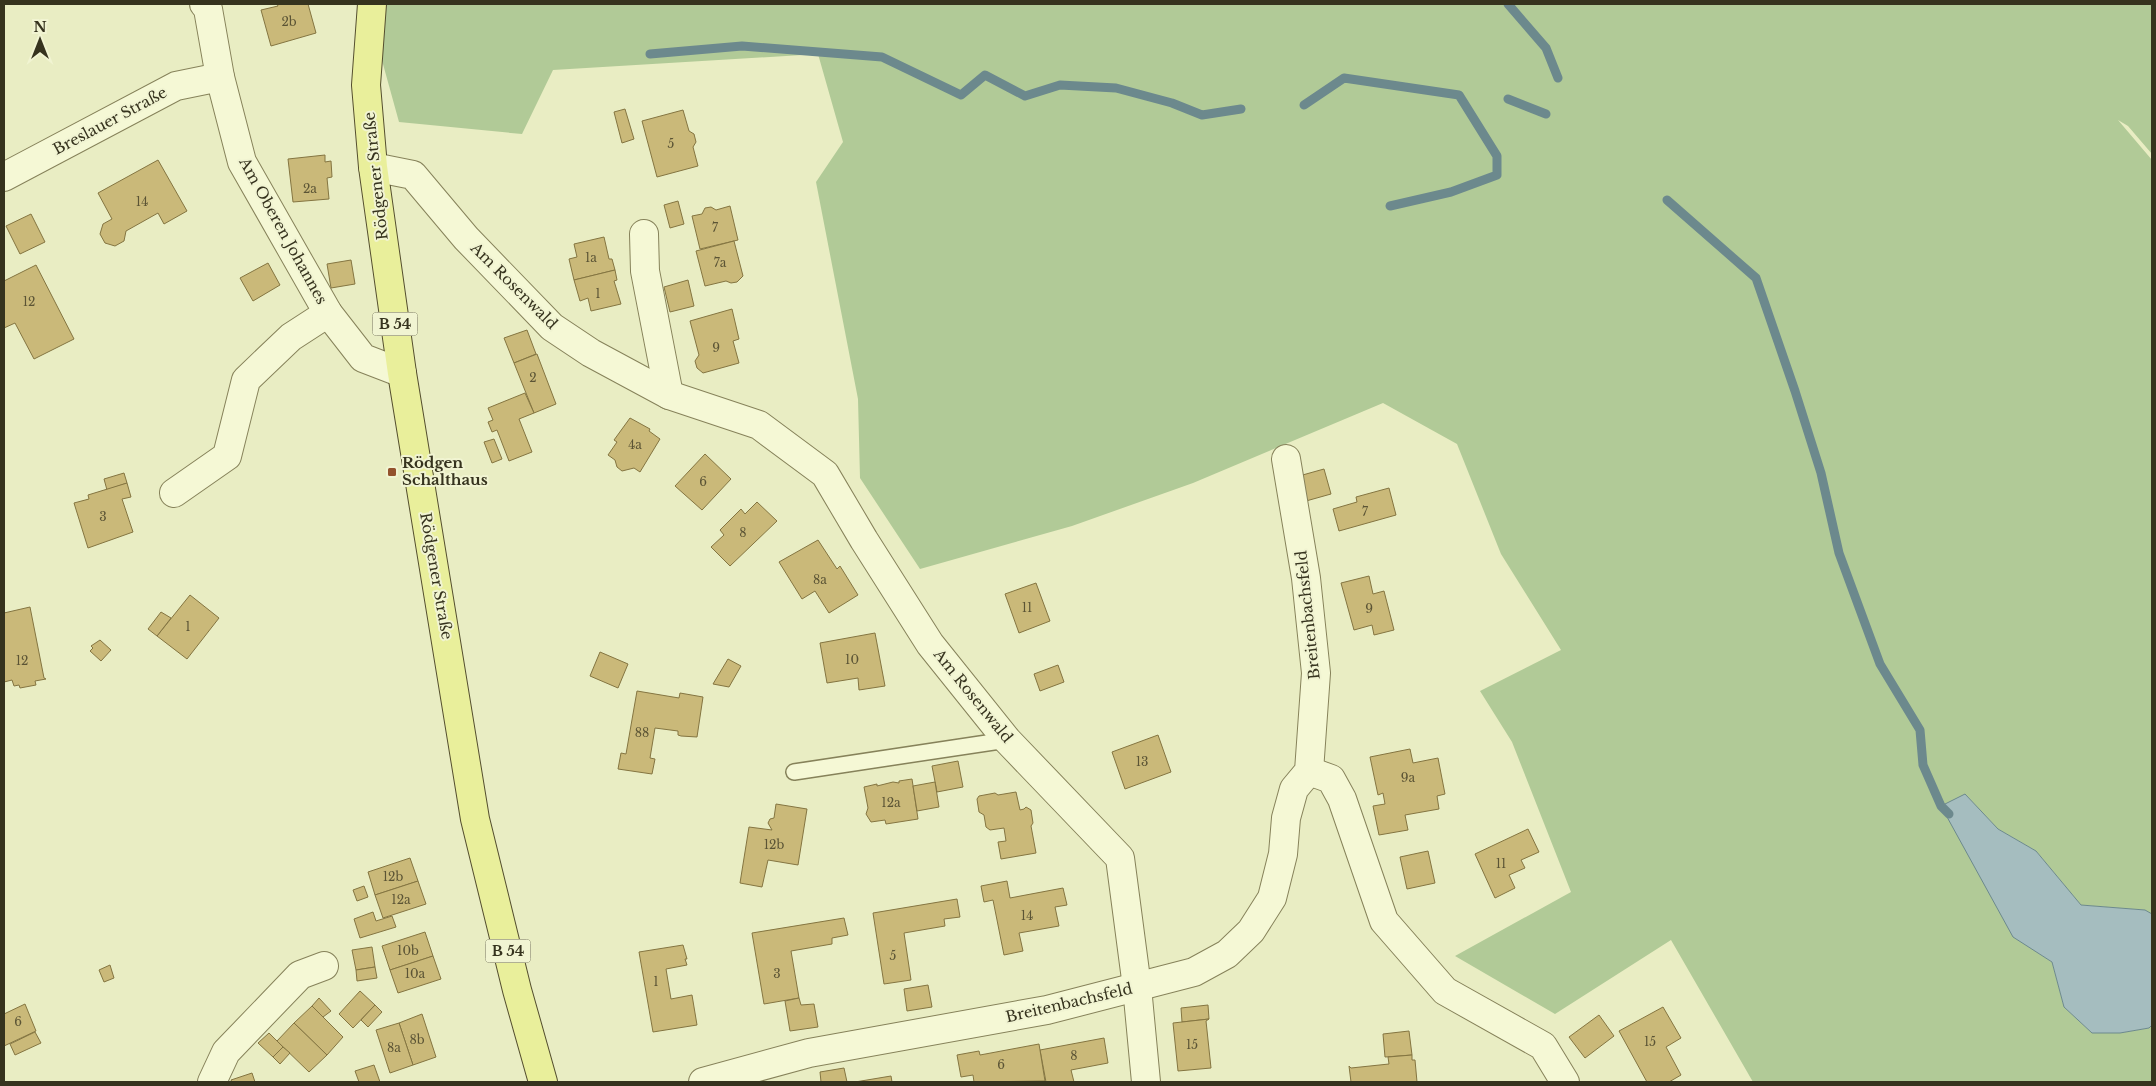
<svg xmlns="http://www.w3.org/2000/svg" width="2156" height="1086" font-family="'Libre Baskerville',serif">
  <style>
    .green { fill: #b1ca97 }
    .water { fill: #a5bdbf; stroke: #6c898d }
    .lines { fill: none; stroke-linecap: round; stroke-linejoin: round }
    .stream { stroke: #6c898d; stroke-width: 9 }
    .building { fill: #cab979; stroke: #847541 }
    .lane-casing { stroke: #86825a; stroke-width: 18 }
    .street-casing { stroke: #86825a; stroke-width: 30 }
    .primary-casing { stroke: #544e2e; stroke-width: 30 }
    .lane { stroke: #f5f8d5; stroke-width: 15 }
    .street { stroke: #f5f8d5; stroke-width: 28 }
    .primary { stroke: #e9ef9b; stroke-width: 28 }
    .poi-dot { fill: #93522c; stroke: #f1f4d2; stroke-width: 2 }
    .labels { text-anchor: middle; stroke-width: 4; stroke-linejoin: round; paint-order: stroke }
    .number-label { font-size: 12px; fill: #5b5435 }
    .shield { fill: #f1f4d2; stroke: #6e6d54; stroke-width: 1 }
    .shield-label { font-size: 14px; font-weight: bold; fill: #36331e }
    .street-label { font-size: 15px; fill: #36331e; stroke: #f1f4d2 }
    .poi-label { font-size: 15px; font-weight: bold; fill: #36331e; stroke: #f1f4d2; text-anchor: start }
  </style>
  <rect width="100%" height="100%" fill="#e9edc3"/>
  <polygon class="green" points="372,4 2152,4 2152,154 2128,126 2118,120 2152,160 2152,914 2144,910 2081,905 2036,851 1998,829 1965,794 2013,936 2052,962 2064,1007 2092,1033 2120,1033 2149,1028 2152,1025 2152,1082 1753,1082 1671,940 1555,1014 1455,956 1571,892 1512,742 1480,691 1561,650 1501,554 1457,444 1383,403 1193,483 1072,526 920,569 860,478 858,399 816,182 843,142 818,54 553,70 522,134 399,122 370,17"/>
  <polygon class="water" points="1965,794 1998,829 2036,851 2081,905 2145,910 2152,914 2152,1025 2149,1028 2120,1033 2092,1033 2064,1007 2052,962 2013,937 1941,806"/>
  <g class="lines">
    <g class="stream">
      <polyline points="1508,4 1546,48 1558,78"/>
      <polyline points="650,54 742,46 882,57 961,95 985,75 1025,96 1060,85 1116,88 1172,103 1202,115 1241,109"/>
      <polyline points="1508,99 1546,114"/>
      <polyline points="1304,105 1344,78 1459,95 1497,156 1497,175 1451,192 1390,206"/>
      <polyline points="1667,200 1756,278 1795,391 1821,473 1839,553 1880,664 1920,730 1923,765 1941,806 1949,814"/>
    </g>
  </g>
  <g class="building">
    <polygon points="277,4 308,4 316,33 271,46 261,10 278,6"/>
    <polygon points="625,109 634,139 622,143 614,112"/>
    <polygon points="683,110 689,131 694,134 696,142 693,147 698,166 657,177 642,121"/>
    <polygon points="325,155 325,162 331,161 332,177 327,178 329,199 293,202 288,159"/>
    <polygon points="158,160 187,211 164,224 158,213 126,231 124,241 115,246 105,243 100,234 103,224 112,219 98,193"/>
    <polygon points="678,201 684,224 670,228 664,205"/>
    <polygon points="730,206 738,240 700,249 692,216 702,214 705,208 711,207 716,210"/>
    <polygon points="31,214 45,242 20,254 6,226"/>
    <polygon points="604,237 609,259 612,259 615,270 574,280 569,259 577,257 574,244"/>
    <polygon points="734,241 743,276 737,282 731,283 726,281 705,286 696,251"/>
    <polygon points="351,260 355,284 331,288 327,264"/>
    <polygon points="268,263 280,285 253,301 240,278"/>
    <polygon points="36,265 74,339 34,359 15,323 4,328 4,281"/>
    <polygon points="615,270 617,280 614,281 621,304 591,311 588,298 580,301 574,280"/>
    <polygon points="688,280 694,306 670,312 664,287"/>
    <polygon points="732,309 739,339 733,341 739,363 703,373 697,368 695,361 699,355 690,321"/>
    <polygon points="527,330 536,354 514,363 504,338"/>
    <polygon points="537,354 556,404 534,413 514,363"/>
    <polygon points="525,393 534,413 519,419 532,452 509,461 497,430 492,432 488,422 493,420 488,408"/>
    <polygon points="630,418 650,429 649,431 660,439 640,472 634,468 622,471 617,467 615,460 608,455 617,442 614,440"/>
    <polygon points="494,439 502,459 492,463 484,442"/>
    <polygon points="705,454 731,479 702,510 675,486"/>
    <polygon points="1324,469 1331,494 1306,501 1299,476"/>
    <polygon points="124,473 127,483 107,490 104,479"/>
    <polygon points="127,483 131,497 122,499 133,532 88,548 74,503 89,499 88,495"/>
    <polygon points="1389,488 1396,515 1339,531 1333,509 1357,502 1356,497"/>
    <polygon points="757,502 777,521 730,566 711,547 724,535 720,530 741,509 745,514"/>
    <polygon points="818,540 837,569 840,566 858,595 829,613 815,591 802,599 779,562"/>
    <polygon points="1369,576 1373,594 1384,591 1394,630 1374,635 1372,625 1354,630 1341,583"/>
    <polygon points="1036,583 1050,621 1019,633 1005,594"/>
    <polygon points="190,595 219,618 187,659 157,636"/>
    <polygon points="30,607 44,678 46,679 35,681 36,685 20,688 19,685 14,686 12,680 4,682 4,613"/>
    <polygon points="161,612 171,618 157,636 148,629"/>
    <polygon points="875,633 885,686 859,690 858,678 827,683 820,643"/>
    <polygon points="100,640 111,650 101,661 90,651 93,648 91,646"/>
    <polygon points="600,652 628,664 618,688 590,676"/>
    <polygon points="728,659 741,666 729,687 713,684"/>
    <polygon points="1058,665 1064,682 1040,691 1034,674"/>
    <polygon points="637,691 679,698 680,693 703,697 697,737 681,736 678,735 678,731 655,728 650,758 655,759 652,774 618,769 621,753 626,754"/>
    <polygon points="1158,735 1171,772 1125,789 1112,752"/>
    <polygon points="1410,749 1413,763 1438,758 1445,794 1437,796 1439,809 1405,815 1408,830 1379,835 1373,806 1385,804 1383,793 1378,795 1370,757"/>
    <polygon points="958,761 963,787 937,792 932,766"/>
    <polygon points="912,779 918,819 886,824 885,820 871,822 866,814 868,808 864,787 877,784 877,786 893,782 899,783 899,781"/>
    <polygon points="935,782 939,807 917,811 913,786"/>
    <polygon points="1016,792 1020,810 1024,809 1026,807 1031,810 1033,823 1031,826 1036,853 1001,859 998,842 1006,841 1004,828 990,830 986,827 984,815 979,812 977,799 979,796 995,793 998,795"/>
    <polygon points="776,804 807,809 798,865 768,860 762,887 740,883 749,827 772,830 768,823 770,819 774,818"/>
    <polygon points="1528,829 1539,852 1521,860 1525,868 1509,875 1515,888 1495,898 1475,854"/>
    <polygon points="1428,851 1435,883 1407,889 1400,857"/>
    <polygon points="410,858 418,881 375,895 368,872"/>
    <polygon points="418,881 426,904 383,918 375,895"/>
    <polygon points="1007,881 1010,898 1063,888 1067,905 1055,907 1059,926 1019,933 1023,951 1004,955 993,900 984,902 981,886"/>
    <polygon points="364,886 368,897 357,901 353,890"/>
    <polygon points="957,899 960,917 944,919 945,926 904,933 911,980 884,984 873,913"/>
    <polygon points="373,912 376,921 392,916 396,927 360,938 354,919"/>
    <polygon points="844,918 848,935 832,938 832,944 791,951 799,998 764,1004 752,933"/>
    <polygon points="425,932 433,956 390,970 382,946"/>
    <polygon points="683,945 687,959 685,959 687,965 666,969 671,999 692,995 697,1025 653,1032 639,952"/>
    <polygon points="372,947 375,967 356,970 352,950"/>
    <polygon points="433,956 441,979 398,993 390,970"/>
    <polygon points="110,965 114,978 104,982 99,970"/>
    <polygon points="375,967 377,978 357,981 356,970"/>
    <polygon points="928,985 932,1007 907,1011 904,989"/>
    <polygon points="360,991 375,1005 353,1028 339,1014"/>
    <polygon points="319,998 331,1011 323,1017 312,1006"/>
    <polygon points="799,998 801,1005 814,1004 818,1027 790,1031 785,1001"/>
    <polygon points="25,1004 36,1031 4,1046 4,1014"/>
    <polygon points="375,1005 382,1012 368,1027 361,1020"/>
    <polygon points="1208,1005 1209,1019 1182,1022 1181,1008"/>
    <polygon points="312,1006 343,1037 327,1055 294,1023"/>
    <polygon points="1663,1007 1681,1038 1666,1047 1681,1075 1669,1082 1647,1082 1619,1031"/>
    <polygon points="422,1014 436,1057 413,1065 399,1023"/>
    <polygon points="1599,1015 1614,1036 1585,1058 1569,1037"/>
    <polygon points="1209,1019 1206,1021 1211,1068 1178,1071 1173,1023"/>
    <polygon points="294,1023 327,1055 309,1072 277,1041"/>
    <polygon points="399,1023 413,1065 390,1073 376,1030"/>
    <polygon points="1409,1031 1412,1055 1385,1057 1383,1034"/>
    <polygon points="35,1032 41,1043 15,1055 10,1044"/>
    <polygon points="269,1033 283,1047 273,1057 258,1043"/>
    <polygon points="1104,1038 1108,1063 1071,1070 1074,1082 1046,1082 1040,1050"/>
    <polygon points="1039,1044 1045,1081 974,1082 973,1075 961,1077 957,1055 979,1051 980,1055"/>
    <polygon points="283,1047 290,1053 280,1064 273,1057"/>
    <polygon points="1412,1055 1412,1060 1415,1060 1417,1082 1351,1082 1349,1066 1351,1068 1389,1064 1388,1057"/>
    <polygon points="374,1065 380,1082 359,1082 355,1071"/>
    <polygon points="844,1068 847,1082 821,1082 820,1072"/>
    <polygon points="252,1073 255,1082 232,1082 231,1080"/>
    <polygon points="891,1076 892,1082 855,1082"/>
  </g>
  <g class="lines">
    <g class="lane-casing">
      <polyline id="lane" points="794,772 1007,740"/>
    </g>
    <g class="street-casing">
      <g id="street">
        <polyline points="204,4 208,9 220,77 242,162 328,313 363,358 402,373"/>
        <polyline points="373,167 413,175 466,238 552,327 591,353 669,395 759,425 825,474 864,540 930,644 1007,740 1120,858 1137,987 1146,1082"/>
        <polyline points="4,177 176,86 220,77"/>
        <polyline points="644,234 645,271 669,395"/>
        <polyline points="174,493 227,456 246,380 291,337 328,313"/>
        <polyline points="1309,771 1331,779 1342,799 1384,921 1445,991 1543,1046 1565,1082"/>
        <polyline points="212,1082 226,1052 300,975 324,966"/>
        <polyline points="703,1082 809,1053 1047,1010 1194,972 1227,954 1251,931 1272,898 1283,854 1286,818 1294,789 1309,771 1316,673 1306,578 1286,459"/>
      </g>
    </g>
    <g class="primary-casing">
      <polyline id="primary" points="372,4 366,85 373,167 402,373 475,819 517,990 543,1082"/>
    </g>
    <use href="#lane" class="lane"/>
    <use href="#street" class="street"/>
    <use href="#primary" class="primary"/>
  </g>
  <rect class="poi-dot" x="387" y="467" width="10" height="10" rx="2.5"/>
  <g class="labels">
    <g class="number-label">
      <text x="289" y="26">2b</text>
      <text x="671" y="148">5</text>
      <text x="310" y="193">2a</text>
      <text x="142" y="206">14</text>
      <text x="715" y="232">7</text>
      <text x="591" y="262">1a</text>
      <text x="720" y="267">7a</text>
      <text x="598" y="298">1</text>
      <text x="29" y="306">12</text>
      <text x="716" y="352">9</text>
      <text x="533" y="382">2</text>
      <text x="635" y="449">4a</text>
      <text x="703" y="486">6</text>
      <text x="1365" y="516">7</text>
      <text x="103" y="521">3</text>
      <text x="743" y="537">8</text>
      <text x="820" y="584">8a</text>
      <text x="1027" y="612">11</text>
      <text x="1369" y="613">9</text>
      <text x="188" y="631">1</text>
      <text x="852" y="664">10</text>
      <text x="22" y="665">12</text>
      <text x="642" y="737">88</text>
      <text x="1142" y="766">13</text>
      <text x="1408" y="782">9a</text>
      <text x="891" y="807">12a</text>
      <text x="774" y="849">12b</text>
      <text x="1501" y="868">11</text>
      <text x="393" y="881">12b</text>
      <text x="401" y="904">12a</text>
      <text x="1027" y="920">14</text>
      <text x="408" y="955">10b</text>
      <text x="893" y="960">5</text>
      <text x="415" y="978">10a</text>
      <text x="777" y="978">3</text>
      <text x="656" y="986">1</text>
      <text x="18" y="1026">6</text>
      <text x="417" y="1044">8b</text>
      <text x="1650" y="1046">15</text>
      <text x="1192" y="1049">15</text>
      <text x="394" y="1052">8a</text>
      <text x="1074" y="1060">8</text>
      <text x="1001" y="1069">6</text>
    </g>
    <g class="shield">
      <rect x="372.5" y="312.5" width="45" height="23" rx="4"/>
      <rect x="485.5" y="939.5" width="45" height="23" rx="4"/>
    </g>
    <g class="shield-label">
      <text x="395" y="329">B 54</text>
      <text x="508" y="956">B 54</text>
    </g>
    <g class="street-label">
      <text transform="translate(110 121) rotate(-28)" y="5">Breslauer Straße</text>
      <text transform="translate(376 176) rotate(-96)" y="5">Rödgener Straße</text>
      <text transform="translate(283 231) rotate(61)" y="5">Am Oberen Johannes</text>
      <text transform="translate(514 286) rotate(45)" y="5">Am Rosenwald</text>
      <text transform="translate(436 576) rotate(80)" y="5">Rödgener Straße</text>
      <text transform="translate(1308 615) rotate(-96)" y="5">Breitenbachsfeld</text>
      <text transform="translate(973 696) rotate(51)" y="5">Am Rosenwald</text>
      <text transform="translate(1069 1003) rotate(-13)" y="5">Breitenbachsfeld</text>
    </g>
    <g class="poi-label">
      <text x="402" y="468">Rödgen<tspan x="402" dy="17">Schalthaus</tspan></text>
    </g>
  </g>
  <rect width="2156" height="1086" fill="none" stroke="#36331e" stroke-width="10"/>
  <g transform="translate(40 40)" stroke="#f1f4d2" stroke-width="4" paint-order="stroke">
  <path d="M0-4L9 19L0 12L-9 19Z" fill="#36331e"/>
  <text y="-8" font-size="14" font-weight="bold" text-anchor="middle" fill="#36331e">N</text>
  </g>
</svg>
